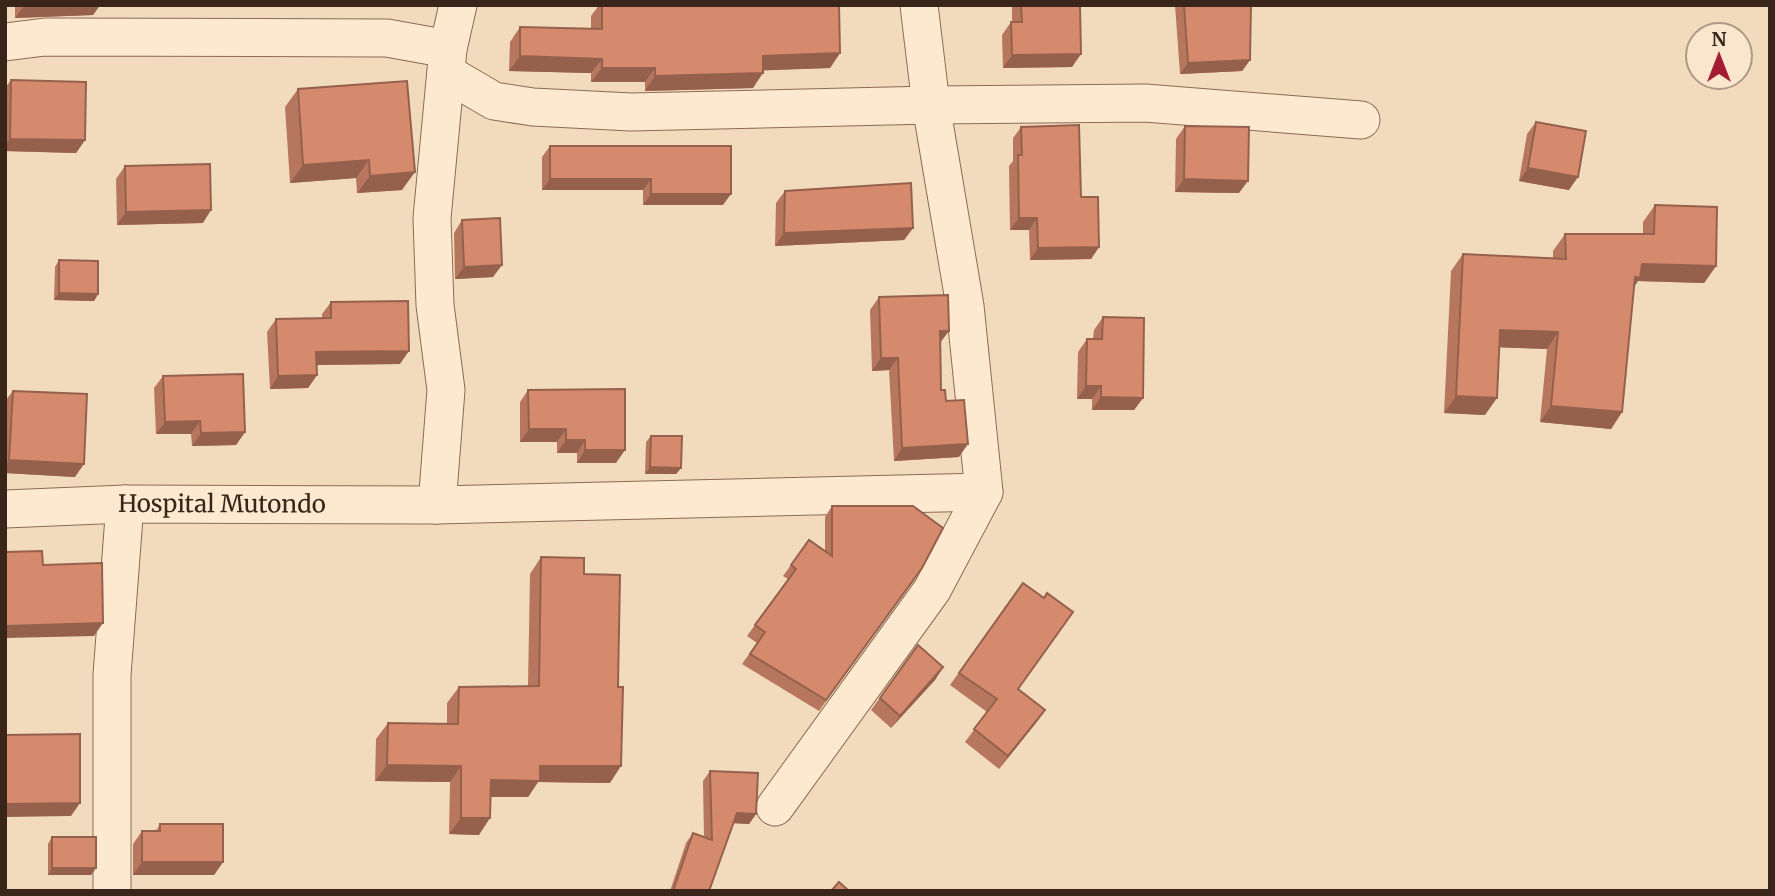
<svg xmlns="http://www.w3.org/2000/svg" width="1775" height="896" font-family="Merriweather,serif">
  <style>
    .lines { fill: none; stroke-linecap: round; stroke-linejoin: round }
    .street-casing { stroke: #8c6a54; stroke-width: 39 }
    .street { stroke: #fce9d0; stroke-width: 37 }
    .wall { fill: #b7775f }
    .shaded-wall { fill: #95614d }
    .building { fill: #d58a6e; stroke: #95614d; stroke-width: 2 }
    .labels { text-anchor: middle; stroke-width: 5; stroke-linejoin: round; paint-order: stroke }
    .street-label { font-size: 24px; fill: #3a251a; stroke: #f9e6cd }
  </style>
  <rect width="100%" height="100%" fill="#f2dbbc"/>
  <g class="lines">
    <g class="street-casing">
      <g id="street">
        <polyline points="919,5 931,105 1145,103 1361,120"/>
        <polyline points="5,42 45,37 387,38 448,49"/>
        <polyline points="446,73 494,101 533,107 631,112 931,105 965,306 984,492 932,590 775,807"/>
        <polyline points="437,505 446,390 435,305 432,218 448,49 458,5"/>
        <path id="s1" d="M 5,509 L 125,504 L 437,505 L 984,492"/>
        <polyline points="112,891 112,675 125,504"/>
      </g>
    </g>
    <use href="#street" class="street"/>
  </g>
  <g class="wall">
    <polygon points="15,5 100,5 93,15 15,18"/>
    <polygon points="599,5 839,5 840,53 830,68 763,70 753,88 645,91 645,82 591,82 591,73 509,71 510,42 520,27 591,29 591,16"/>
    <polygon points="1012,5 1080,5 1072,67 1003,68 1002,35 1011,22 1012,22"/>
    <polygon points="1175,5 1251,5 1250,60 1242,71 1180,74"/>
    <polygon points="11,80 85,140 76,153 5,151 5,88"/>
    <polygon points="298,89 402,190 357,193 356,178 290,183 285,107"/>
    <polygon points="1536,122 1569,190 1519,181 1527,134"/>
    <polygon points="1185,126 1239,193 1175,192 1176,139"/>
    <polygon points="1021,127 1081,197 1099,247 1091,259 1030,260 1029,230 1010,230 1009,166 1013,161 1013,138"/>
    <polygon points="550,146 731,146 723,205 643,205 643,190 542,190 542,157"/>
    <polygon points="125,166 203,223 117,225 116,179"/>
    <polygon points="785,191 913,228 904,240 775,246 776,203"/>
    <polygon points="1655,205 1716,266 1704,283 1638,281 1634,287 1622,412 1611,429 1540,422 1547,349 1499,347 1485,415 1444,413 1451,271 1463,254 1553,258 1553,251 1565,234 1643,234 1643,222"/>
    <polygon points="462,220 493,277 455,279 454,233"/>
    <polygon points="59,260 98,294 94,301 54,300 55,267"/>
    <polygon points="879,297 940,343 941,390 946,401 959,457 894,461 889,370 872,371 870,310"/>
    <polygon points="331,302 400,364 317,365 317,375 308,388 270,389 267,332 276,319 322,318 322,314"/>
    <polygon points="1103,317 1143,398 1134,410 1092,410 1092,399 1077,399 1078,352 1087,339 1093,339 1094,330"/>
    <polygon points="163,376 245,432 236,445 192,446 191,434 156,434 154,388"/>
    <polygon points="528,390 616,463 577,463 577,453 557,453 557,442 520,442 520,402"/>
    <polygon points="13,391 75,477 5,473 5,401"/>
    <polygon points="651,436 681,468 676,474 645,474 646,442"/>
    <polygon points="832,506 922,568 819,711 742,664 757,643 747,636 788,579 783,576 809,540 825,551 825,517"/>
    <polygon points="541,557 610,783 538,782 528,797 491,797 479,835 449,834 450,782 375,781 376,739 388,723 447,724 447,703 459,687 528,686 530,574"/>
    <polygon points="1023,583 1018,689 1045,710 999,769 965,742 987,712 950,685"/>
    <polygon points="918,645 943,667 935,680 891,728 871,710"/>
    <polygon points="710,771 756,814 749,824 733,823 709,891 670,891 686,843 693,833 704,837 703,781"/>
    <polygon points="160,824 223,862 214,875 133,875 133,844 142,831 156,831"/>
    <polygon points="52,837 96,868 91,875 48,875 48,844"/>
  </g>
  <g class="shaded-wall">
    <polygon points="36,5 100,5 93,15 15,18 24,6"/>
    <polygon points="840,53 830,68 752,71 763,56"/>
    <polygon points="1081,54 1072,67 1003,68 1012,55"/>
    <polygon points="520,56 602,59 591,73 509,71"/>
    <polygon points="1250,60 1242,71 1180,74 1188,63"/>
    <polygon points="602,68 655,68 645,82 591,82"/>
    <polygon points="763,73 753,88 645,91 655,76"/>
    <polygon points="10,139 85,140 76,153 5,151 5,145"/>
    <polygon points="369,160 356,178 290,183 303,165"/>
    <polygon points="1528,168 1578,177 1569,190 1519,181"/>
    <polygon points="415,172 402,190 357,193 370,176"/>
    <polygon points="550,179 651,179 643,190 542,190"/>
    <polygon points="1184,179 1248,181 1239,193 1175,192"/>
    <polygon points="651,194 731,194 723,205 643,205"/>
    <polygon points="211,210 203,223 117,225 126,212"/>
    <polygon points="1019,218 1037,218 1029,230 1010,230"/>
    <polygon points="913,228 904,240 775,246 784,233"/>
    <polygon points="1099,247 1091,259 1030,260 1038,248"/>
    <polygon points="1642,264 1716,266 1704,283 1638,281 1629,294 1623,294"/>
    <polygon points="502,265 493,277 455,279 464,267"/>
    <polygon points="59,293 98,294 94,301 54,300"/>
    <polygon points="1500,330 1558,332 1547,349 1488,347"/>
    <polygon points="940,331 949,331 940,343"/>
    <polygon points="409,351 400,364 307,365 316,352"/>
    <polygon points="881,358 898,358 889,370 872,371"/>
    <polygon points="317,375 308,388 270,389 278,376"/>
    <polygon points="1086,386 1101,386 1092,399 1077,399"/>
    <polygon points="1456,396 1497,398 1485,415 1444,413"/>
    <polygon points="1101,397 1143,398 1134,410 1092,410"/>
    <polygon points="1551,406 1622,412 1611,429 1540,422"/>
    <polygon points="200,421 191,434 156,434 165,422"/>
    <polygon points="529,429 566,429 557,442 520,442"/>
    <polygon points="245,432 236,445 192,446 201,433"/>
    <polygon points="566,440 585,440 577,453 557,453"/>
    <polygon points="968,444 959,457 894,461 902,448"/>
    <polygon points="585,450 625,450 616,463 577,463"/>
    <polygon points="9,460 84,464 75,477 5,473 5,466"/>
    <polygon points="650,467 681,468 676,474 645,474"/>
    <polygon points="103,623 94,636 5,638 5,626"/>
    <polygon points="943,667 935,680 891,728 900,716"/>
    <polygon points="1045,710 1036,723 999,769 1008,756"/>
    <polygon points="387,765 461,766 450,782 375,781"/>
    <polygon points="540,766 621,766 610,783 538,782 528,797 479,797 491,780"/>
    <polygon points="80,803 71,816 5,817 5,804"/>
    <polygon points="737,813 756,814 749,824 730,823"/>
    <polygon points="461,818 490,818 479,835 449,834"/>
    <polygon points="142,862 223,862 214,875 133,875"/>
    <polygon points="52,868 96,868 91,875 48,875"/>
  </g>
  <g class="building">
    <polygon points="602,5 839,5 840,53 763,56 763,73 655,76 655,68 602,68 602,59 520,56 520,27 602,29"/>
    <polygon points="1021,5 1080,5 1081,54 1012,55 1011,22 1022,22"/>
    <polygon points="1184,5 1251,5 1250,60 1188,63"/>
    <polygon points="11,80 86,82 85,140 10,139"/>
    <polygon points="407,81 415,172 370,176 369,160 303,165 298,89"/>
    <polygon points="1536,122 1586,131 1578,177 1528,168"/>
    <polygon points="1079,125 1081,197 1098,197 1099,247 1038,248 1037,218 1019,218 1018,155 1022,155 1021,127"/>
    <polygon points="1185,126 1249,127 1248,181 1184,179"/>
    <polygon points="550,146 731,146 731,194 651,194 651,179 550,179"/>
    <polygon points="210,164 211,210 126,212 125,166"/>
    <polygon points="911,183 913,228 784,233 785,191"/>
    <polygon points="1655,205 1717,207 1716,266 1642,264 1640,278 1635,277 1622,412 1551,406 1558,332 1500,330 1497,398 1456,396 1463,254 1566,259 1565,234 1654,234"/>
    <polygon points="500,218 502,265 464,267 462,220"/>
    <polygon points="59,260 98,261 98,294 59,293"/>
    <polygon points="948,295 949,331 940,331 941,390 945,390 946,401 964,400 968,444 902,448 898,358 881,358 879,297"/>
    <polygon points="408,301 409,351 316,352 317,375 278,376 276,319 331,318 331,302"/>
    <polygon points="1103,317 1144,318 1143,398 1101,397 1101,386 1086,386 1087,339 1102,339"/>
    <polygon points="243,374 245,432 201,433 200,421 165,422 163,376"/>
    <polygon points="625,389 625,450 585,450 585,440 566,440 566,429 529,429 528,390"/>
    <polygon points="13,391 87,394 84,464 9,460"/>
    <polygon points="651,436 682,436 681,468 650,467"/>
    <polygon points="832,506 913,506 943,528 922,568 826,700 750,654 765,632 755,625 796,569 791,565 809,540 832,556"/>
    <polygon points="42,551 43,565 102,563 103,623 5,626 5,552"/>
    <polygon points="541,557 584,558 584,574 620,575 618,687 623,687 621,766 540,766 540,781 491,780 490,818 461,818 461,766 387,765 388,723 458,724 459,687 539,686"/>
    <polygon points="1023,583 1044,598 1047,593 1073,612 1018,689 1045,710 1008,756 974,729 997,699 959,673"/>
    <polygon points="918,645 943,667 900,716 880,698"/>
    <polygon points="80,734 80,803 5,804 5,735"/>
    <polygon points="710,771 758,773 756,814 737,813 709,891 673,891 693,833 712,840"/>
    <polygon points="160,824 223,824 223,862 142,862 142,831 160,831"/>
    <rect x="52" y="837" width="44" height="31"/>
    <polygon points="839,882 849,891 831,891"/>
  </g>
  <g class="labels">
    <g class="street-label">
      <text dy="8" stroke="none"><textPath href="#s1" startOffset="217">Hospital Mutondo</textPath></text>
    </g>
  </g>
  <rect width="1775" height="896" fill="none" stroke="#3a251a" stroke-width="14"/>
  <g transform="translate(1719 56)"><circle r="33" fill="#f9e6cd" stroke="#ad9985" stroke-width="2"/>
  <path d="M0-5L12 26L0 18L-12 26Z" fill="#a21d31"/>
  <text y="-10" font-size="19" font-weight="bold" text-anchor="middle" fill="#3a251a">N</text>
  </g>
</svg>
